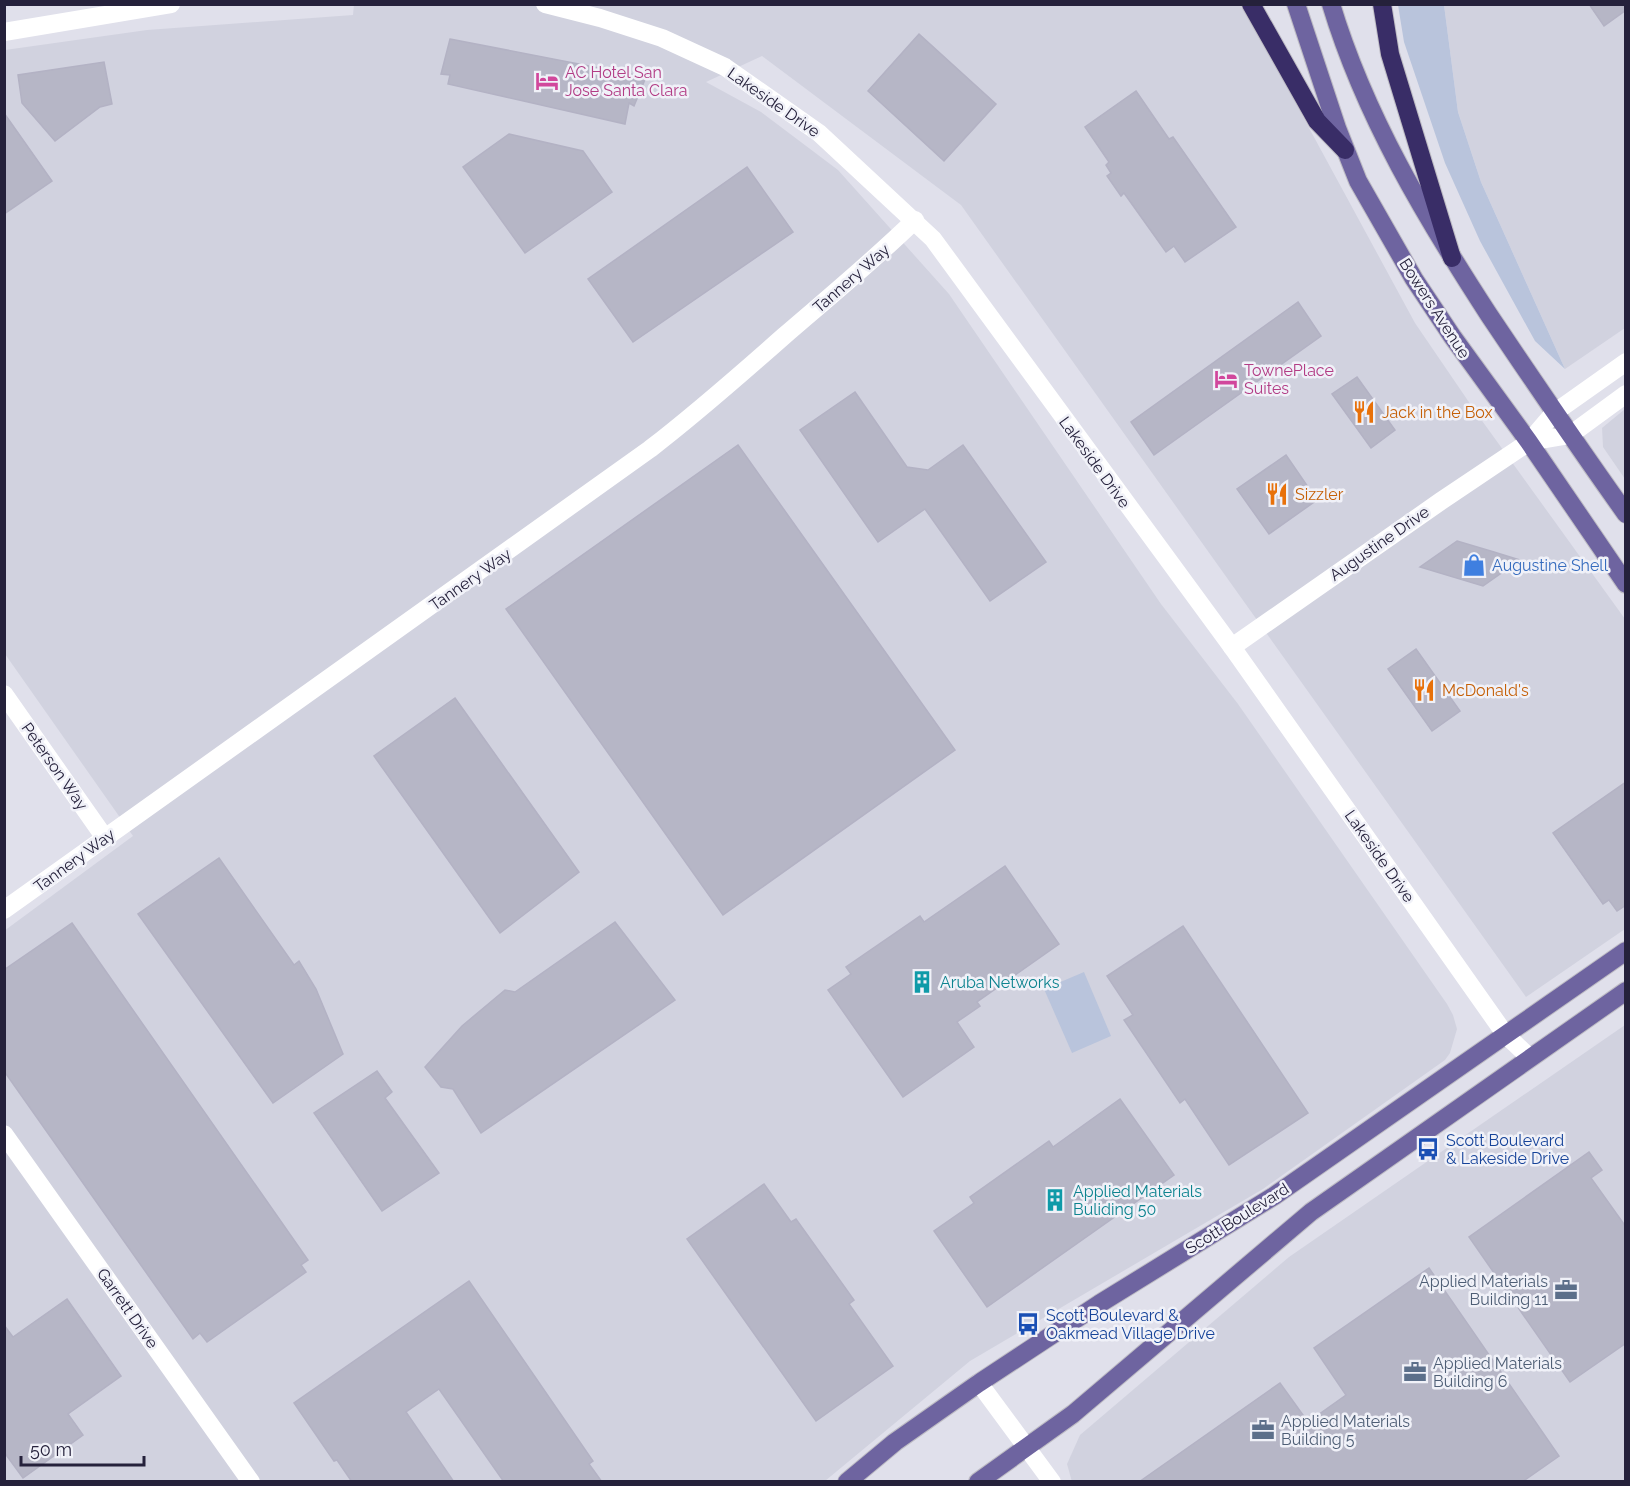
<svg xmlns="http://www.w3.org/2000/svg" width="1630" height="1486" font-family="Raleway,sans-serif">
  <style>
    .built { fill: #d1d2df }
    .green { fill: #b9c4dc }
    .building { fill: #b6b6c6; stroke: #b3b2c4; stroke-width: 1.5 }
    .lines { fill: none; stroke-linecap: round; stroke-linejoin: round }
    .major-casing { stroke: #bebcc4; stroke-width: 20 }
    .highway-casing { stroke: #bebcc4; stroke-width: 20 }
    .minor { stroke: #fff; stroke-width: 18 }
    .major { stroke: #6e64a0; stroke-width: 18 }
    .highway { stroke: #392d67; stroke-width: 18 }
    .labels { text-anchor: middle; stroke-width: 5; stroke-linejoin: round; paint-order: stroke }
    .hotel-label { font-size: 16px; fill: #b23c85; stroke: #f0f1f8; text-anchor: start }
    .street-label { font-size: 16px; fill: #25213b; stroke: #f0f1f8 }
    .food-label { font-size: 16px; fill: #c56008; stroke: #f0f1f8; text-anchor: start }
    .shop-label { font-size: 16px; fill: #366cbe; stroke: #f0f1f8; text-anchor: start }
    .culture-label { font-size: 16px; fill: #0d838f; stroke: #f0f1f8; text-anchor: start }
    .transit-label { font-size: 16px; fill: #164399; stroke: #f0f1f8; text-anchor: start }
    .service-label { font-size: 16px; fill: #4e5e75; stroke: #f0f1f8; text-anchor: start }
  </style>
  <rect width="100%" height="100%" fill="#e0e0eb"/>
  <g class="built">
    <polygon points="354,4 1240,5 1271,58 1415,323 1475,411 1625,619 1625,929 1526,997 961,205 762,56 706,82 761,112 838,170 949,294 1161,604 1238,704 1447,1004 1453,1015 1457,1029 1450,1053 1445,1060 1263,1189 970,1361 825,1481 5,1481 4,931 133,836 5,654 5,50 147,30 353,15"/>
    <polygon points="1444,5 1625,5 1625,328 1565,369 1481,182 1458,112"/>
    <polygon points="1625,409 1625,479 1603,447 1602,428"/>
    <polygon points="1625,1025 1625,1481 1072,1482 1067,1464 1080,1435 1289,1257"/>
  </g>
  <g class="green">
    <polygon points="1398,5 1444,5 1458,112 1481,182 1565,369 1535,341 1480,241 1445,163 1404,42"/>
    <polygon points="1084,972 1111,1036 1072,1053 1044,989"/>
  </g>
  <g class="building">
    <polygon points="1589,4 1626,4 1626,10 1604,26"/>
    <polygon points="919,34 996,104 944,161 868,91"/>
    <polygon points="450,39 646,77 634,106 629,103 625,124 448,84 450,75 441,74"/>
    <polygon points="104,62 112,104 100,107 55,141 22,103 18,75"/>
    <polygon points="1136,91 1169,139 1173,137 1236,227 1185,262 1174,246 1166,252 1124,193 1121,196 1107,176 1111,173 1106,165 1109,162 1085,127"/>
    <polygon points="4,113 52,181 4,214"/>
    <polygon points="509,134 583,151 612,192 525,253 463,167"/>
    <polygon points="747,167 793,232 633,342 588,279"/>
    <polygon points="1298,302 1321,336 1154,455 1131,422"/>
    <polygon points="1357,377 1395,430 1371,448 1332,394"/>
    <polygon points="855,392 907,467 928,470 963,445 1046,562 990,601 925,509 878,542 800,430"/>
    <polygon points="738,445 955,750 723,915 506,609"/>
    <polygon points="1286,455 1317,500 1269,534 1237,489"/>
    <polygon points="1457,541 1494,552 1520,560 1483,586 1420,567"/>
    <polygon points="1416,649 1460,711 1432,731 1388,669"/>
    <polygon points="455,698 579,872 500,933 374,756"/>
    <polygon points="1626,782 1626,905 1617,911 1609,900 1603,904 1553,833"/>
    <polygon points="219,858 294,965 299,961 316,989 343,1054 273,1103 138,914"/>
    <polygon points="1005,866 1059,944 977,1002 980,1006 957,1022 974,1047 903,1097 828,990 851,974 846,967 920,916 924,922"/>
    <polygon points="615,922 675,1000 481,1133 453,1089 441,1087 425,1067 462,1026 505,990 515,992"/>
    <polygon points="72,923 308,1260 301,1265 306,1272 207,1342 200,1333 193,1339 4,1071 4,970"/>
    <polygon points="1183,926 1308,1113 1229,1165 1185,1099 1180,1103 1124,1020 1133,1015 1107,976"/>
    <polygon points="377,1071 392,1092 385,1098 439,1173 382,1211 314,1113"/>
    <polygon points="1120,1099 1174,1175 987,1307 934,1231 974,1203 970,1197 1049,1141 1053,1147"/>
    <polygon points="1589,1152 1602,1170 1591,1178 1626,1227 1626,1343 1570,1382 1469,1237"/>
    <polygon points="764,1184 791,1222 796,1219 854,1300 849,1304 893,1366 816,1421 687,1239"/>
    <polygon points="1429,1268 1559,1456 1522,1482 1139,1482 1280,1383 1308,1422 1346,1395 1314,1348"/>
    <polygon points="469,1281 593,1461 589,1464 602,1482 504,1482 439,1389 406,1412 454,1482 352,1482 337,1460 334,1461 294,1403"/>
    <polygon points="67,1299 121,1376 68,1414 83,1435 23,1478 4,1452 4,1325 13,1337"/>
  </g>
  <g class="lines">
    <g class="major-casing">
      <g id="major">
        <polyline points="1296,4 1337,128 1358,181 1414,279 1452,336 1529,442 1626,584"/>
        <path d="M 1331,4 C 1365,117 1426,218 1489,315 C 1534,382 1579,448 1626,514"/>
        <polyline points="847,1482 895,1442 979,1383 1099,1304 1274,1196 1626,951"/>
        <polyline points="978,1482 1073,1414 1311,1212 1626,991"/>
      </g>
    </g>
    <g class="highway-casing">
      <g id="highway">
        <polyline points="1251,4 1317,121 1345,150"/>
        <polyline points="1382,4 1390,54 1452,258"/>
      </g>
    </g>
    <g class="minor">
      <polyline points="545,4 600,18 662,38 725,67 819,133 933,239 1232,647 1505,1034 1529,1057"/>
      <polyline points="4,32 171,4"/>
      <polyline points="1529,442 1570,435 1626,394"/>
      <polyline points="1232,647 1441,501 1529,442 1554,413 1626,362"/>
      <polyline points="4,694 105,838"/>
      <path d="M 4,910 L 650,449 C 697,413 740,375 784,336 C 828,298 873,261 915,220"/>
      <polyline points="4,1134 251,1482"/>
      <polyline points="979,1383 1052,1482"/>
    </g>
    <use href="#major" class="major"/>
    <use href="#highway" class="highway"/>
  </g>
  <defs>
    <g id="hotel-bare" transform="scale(1.8)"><path d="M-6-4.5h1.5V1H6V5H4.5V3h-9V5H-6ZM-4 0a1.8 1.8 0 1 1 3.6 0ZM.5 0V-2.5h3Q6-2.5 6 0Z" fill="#d1479c" stroke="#f0f1f8" stroke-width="2.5" paint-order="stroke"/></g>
    <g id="restaurant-bare" transform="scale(1.8)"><path d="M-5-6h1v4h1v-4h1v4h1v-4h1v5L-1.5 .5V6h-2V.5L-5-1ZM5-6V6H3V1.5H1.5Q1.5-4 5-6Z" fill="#e8710a" stroke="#f0f1f8" stroke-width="2.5" paint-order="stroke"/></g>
    <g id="shop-bare" transform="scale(1.8)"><path d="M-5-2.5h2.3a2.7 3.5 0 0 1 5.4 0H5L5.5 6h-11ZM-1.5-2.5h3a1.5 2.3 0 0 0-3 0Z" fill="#3f7fe0" stroke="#f0f1f8" stroke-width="2.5" paint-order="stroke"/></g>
    <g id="building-bare" transform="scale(1.8)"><path d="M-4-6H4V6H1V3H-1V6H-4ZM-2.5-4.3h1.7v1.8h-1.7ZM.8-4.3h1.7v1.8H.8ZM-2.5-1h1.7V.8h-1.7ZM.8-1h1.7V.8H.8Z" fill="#0f9aa8" stroke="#f0f1f8" stroke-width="2.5" paint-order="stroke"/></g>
    <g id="bus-bare" transform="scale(1.8)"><path d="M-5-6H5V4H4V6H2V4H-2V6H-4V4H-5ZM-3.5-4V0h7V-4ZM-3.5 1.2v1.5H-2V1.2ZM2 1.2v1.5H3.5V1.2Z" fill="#1a4fb4" stroke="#f0f1f8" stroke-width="2.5" paint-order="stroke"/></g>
    <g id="office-bare" transform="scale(1.8)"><path d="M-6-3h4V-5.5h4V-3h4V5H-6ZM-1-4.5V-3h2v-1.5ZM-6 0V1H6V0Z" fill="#5c6f8a" stroke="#f0f1f8" stroke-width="2.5" paint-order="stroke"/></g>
  </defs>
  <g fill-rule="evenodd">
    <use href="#hotel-bare" x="547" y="81"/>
    <use href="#hotel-bare" x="1226" y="379"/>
    <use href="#restaurant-bare" x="1364" y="412"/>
    <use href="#restaurant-bare" x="1277" y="494"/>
    <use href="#shop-bare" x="1474" y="565"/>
    <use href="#restaurant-bare" x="1424" y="690"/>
    <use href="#building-bare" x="922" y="982"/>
    <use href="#bus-bare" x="1428" y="1149"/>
    <use href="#building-bare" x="1055" y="1200"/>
    <use href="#office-bare" x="1566" y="1290"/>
    <use href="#bus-bare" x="1028" y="1324"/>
    <use href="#office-bare" x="1415" y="1372"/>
    <use href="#office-bare" x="1263" y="1430"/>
  </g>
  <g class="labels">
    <g class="hotel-label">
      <text x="565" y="78">AC Hotel San<tspan x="565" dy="18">Jose Santa Clara</tspan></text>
      <text x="1244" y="376">TownePlace<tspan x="1244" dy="18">Suites</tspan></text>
    </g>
    <g class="street-label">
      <text transform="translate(774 102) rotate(35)" y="6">Lakeside Drive</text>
      <text transform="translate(851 278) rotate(-41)" y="6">Tannery Way</text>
      <text transform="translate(1435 308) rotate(57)" y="6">Bowers Avenue</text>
      <text transform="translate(1095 462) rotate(54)" y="6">Lakeside Drive</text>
      <text transform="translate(1379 543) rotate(-35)" y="6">Augustine Drive</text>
      <text transform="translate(470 579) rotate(-35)" y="6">Tannery Way</text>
      <text transform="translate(55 766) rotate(55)" y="6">Peterson Way</text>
      <text transform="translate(1380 856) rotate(55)" y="6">Lakeside Drive</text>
      <text transform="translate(74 860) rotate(-36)" y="6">Tannery Way</text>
      <text transform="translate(1237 1218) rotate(-32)" y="6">Scott Boulevard</text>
      <text transform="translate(128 1308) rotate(55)" y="6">Garrett Drive</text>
    </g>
    <g class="food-label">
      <text x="1382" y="418">Jack in the Box</text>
      <text x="1295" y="500">Sizzler</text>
      <text x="1442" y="696">McDonald's</text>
    </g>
    <g class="shop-label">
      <text x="1492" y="571">Augustine Shell</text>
    </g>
    <g class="culture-label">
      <text x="940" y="988">Aruba Networks</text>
      <text x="1073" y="1197">Applied Materials<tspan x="1073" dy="18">Buliding 50</tspan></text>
    </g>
    <g class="transit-label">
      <text x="1446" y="1146">Scott Boulevard<tspan x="1446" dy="18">&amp; Lakeside Drive</tspan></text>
      <text x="1046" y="1321">Scott Boulevard &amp;<tspan x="1046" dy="18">Oakmead Village Drive</tspan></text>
    </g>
    <g class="service-label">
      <text x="1548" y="1287" text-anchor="end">Applied Materials<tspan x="1548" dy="18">Building 11</tspan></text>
      <text x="1433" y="1369">Applied Materials<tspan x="1433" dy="18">Building 6</tspan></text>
      <text x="1281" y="1427">Applied Materials<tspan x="1281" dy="18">Building 5</tspan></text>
    </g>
  </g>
  <rect width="1630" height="1486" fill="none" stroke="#25213b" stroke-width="12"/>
  <path d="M21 1456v9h123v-9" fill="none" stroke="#25213b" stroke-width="3"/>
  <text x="30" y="1456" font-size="18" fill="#25213b" stroke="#f0f1f8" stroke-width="4.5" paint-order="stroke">50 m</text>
</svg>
